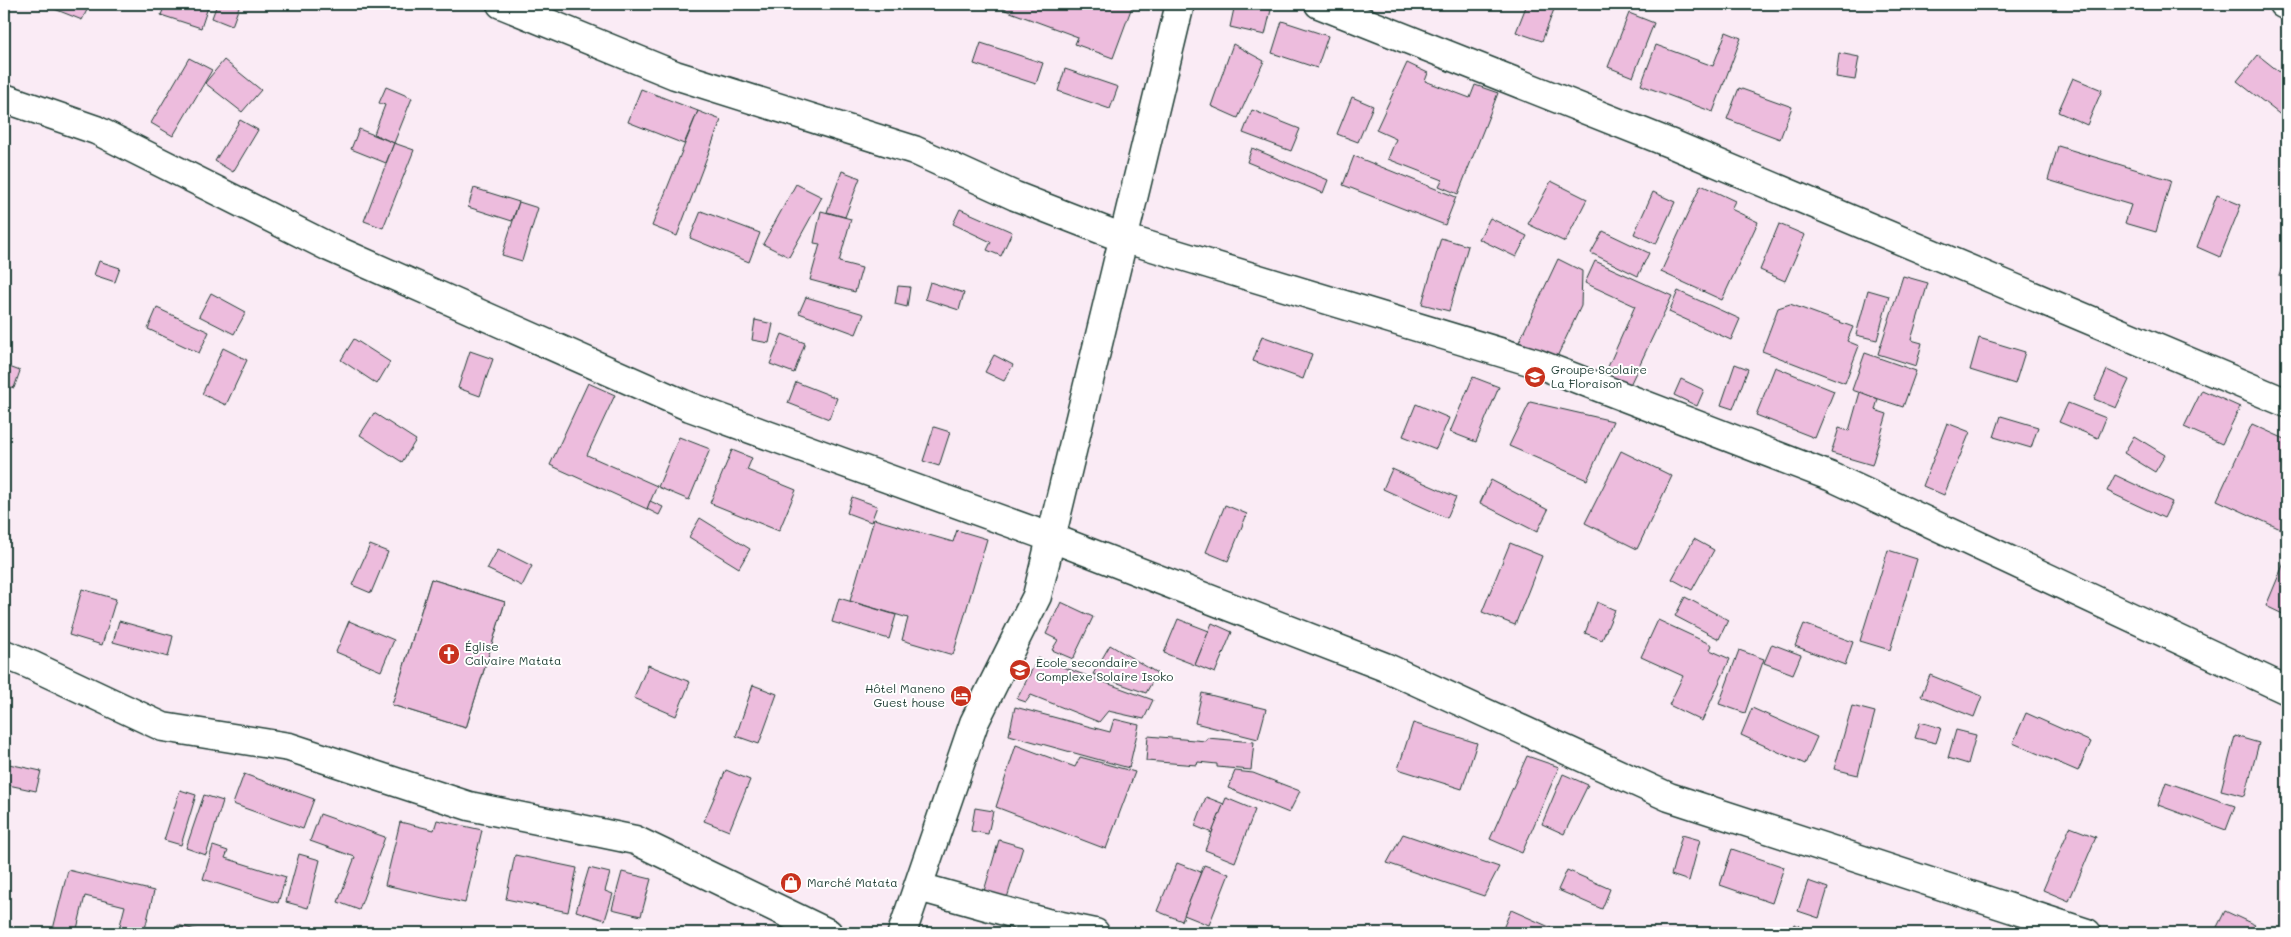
<svg xmlns="http://www.w3.org/2000/svg" width="2291" height="937" font-family="Mali,sans-serif">
  <style>
    .building { fill: #edbcdd; stroke: #1f3d34 }
    .lines { fill: none; stroke-linecap: round; stroke-linejoin: round }
    .street-casing { stroke: #1f3d34; stroke-width: 31 }
    .street { stroke: #fff; stroke-width: 28 }
    .labels { text-anchor: middle; stroke-width: 4; stroke-linejoin: round; paint-order: stroke }
    .poi-label { font-size: 12px; fill: #1f3d34; stroke: #fff; text-anchor: start }
  </style>
  <rect width="100%" height="100%" fill="#faebf5"/>
  <filter id="ink" filterUnits="userSpaceOnUse"><feTurbulence type="fractalNoise" baseFrequency=".02" numOctaves="2"/><feDisplacementMap in="SourceGraphic" scale="10" xChannelSelector="R" yChannelSelector="G"/><feConvolveMatrix kernelMatrix="1 2 1 2 8 2 1 2 1" color-interpolation-filters="sRGB"/></filter>
  <g filter="url(#ink)">
    <g class="building">
      <polygon points="42,4 90,4 82,20"/>
      <polygon points="144,4 209,4 201,28 161,15 163,10"/>
      <polygon points="217,4 240,4 232,26 212,18"/>
      <polygon points="1008,4 1133,4 1113,58 1075,44 1078,37 1005,10"/>
      <polygon points="1235,4 1271,10 1265,35 1230,27"/>
      <polygon points="1527,4 1556,4 1542,41 1516,32"/>
      <polygon points="1612,4 1629,4 1627,9"/>
      <polygon points="2081,4 2094,4 2092,8"/>
      <polygon points="1629,13 1654,23 1633,77 1608,67"/>
      <polygon points="1282,21 1328,36 1317,68 1272,53"/>
      <polygon points="1726,32 1741,38 1713,112 1641,85 1656,45 1713,66"/>
      <polygon points="981,43 1043,63 1036,84 974,64"/>
      <polygon points="1233,44 1264,61 1238,118 1211,106"/>
      <polygon points="1839,53 1859,57 1855,80 1836,77"/>
      <polygon points="2258,55 2287,78 2287,120 2237,81"/>
      <polygon points="189,58 212,70 173,136 151,123"/>
      <polygon points="224,60 261,90 242,112 205,83"/>
      <polygon points="1407,63 1428,73 1425,81 1470,98 1475,85 1498,93 1458,194 1439,186 1442,180 1388,159 1396,139 1376,130"/>
      <polygon points="1065,69 1118,87 1110,109 1058,91"/>
      <polygon points="2073,78 2102,90 2087,125 2058,112"/>
      <polygon points="386,87 412,98 394,143 374,134 385,105 379,103"/>
      <polygon points="1739,88 1792,107 1780,139 1727,119"/>
      <polygon points="641,89 698,111 684,144 628,122"/>
      <polygon points="1352,97 1373,106 1358,142 1337,134"/>
      <polygon points="1252,110 1300,129 1291,151 1243,133"/>
      <polygon points="698,111 721,120 677,236 652,226"/>
      <polygon points="240,120 258,130 233,172 215,161"/>
      <polygon points="359,129 394,143 386,163 351,149"/>
      <polygon points="394,143 414,150 383,228 364,221"/>
      <polygon points="2058,146 2171,180 2156,232 2125,223 2131,205 2048,180"/>
      <polygon points="1252,148 1328,180 1323,193 1247,162"/>
      <polygon points="1354,156 1456,197 1445,225 1343,185"/>
      <polygon points="842,171 860,178 845,217 827,212"/>
      <polygon points="1551,181 1587,199 1565,242 1528,224"/>
      <polygon points="796,184 822,197 789,257 763,244"/>
      <polygon points="1701,185 1735,201 1731,209 1758,222 1722,300 1661,272"/>
      <polygon points="474,188 519,202 512,221 468,207"/>
      <polygon points="1653,192 1675,202 1656,244 1634,234"/>
      <polygon points="2217,195 2241,205 2220,257 2197,247"/>
      <polygon points="519,202 538,208 522,261 502,255"/>
      <polygon points="960,209 1012,232 1001,256 987,250 991,242 953,224"/>
      <polygon points="701,211 760,233 749,262 690,238"/>
      <polygon points="821,211 851,219 839,262 862,268 855,292 810,280 820,244 814,243"/>
      <polygon points="1490,218 1527,236 1516,257 1479,239"/>
      <polygon points="1779,224 1805,235 1785,281 1760,270"/>
      <polygon points="1603,231 1649,253 1638,276 1591,253"/>
      <polygon points="1441,238 1468,246 1449,311 1422,304"/>
      <polygon points="2287,251 2287,280 2279,276"/>
      <polygon points="1558,259 1582,271 1581,306 1555,361 1518,344"/>
      <polygon points="99,261 120,268 115,282 94,275"/>
      <polygon points="1595,261 1672,296 1629,387 1604,376 1635,306 1585,283"/>
      <polygon points="1903,276 1928,283 1911,340 1922,343 1916,366 1878,354"/>
      <polygon points="930,282 964,293 959,310 925,299"/>
      <polygon points="898,286 910,287 907,307 895,304"/>
      <polygon points="1868,290 1889,296 1877,340 1856,335"/>
      <polygon points="1678,291 1740,319 1731,340 1669,312"/>
      <polygon points="211,293 246,312 234,334 199,316"/>
      <polygon points="806,297 864,314 856,334 799,313"/>
      <polygon points="1790,304 1853,327 1847,341 1859,346 1845,383 1762,351 1778,308"/>
      <polygon points="157,308 209,332 199,353 148,329"/>
      <polygon points="755,320 773,324 769,343 752,340"/>
      <polygon points="782,334 805,343 794,373 770,364"/>
      <polygon points="1262,336 1312,354 1303,379 1253,361"/>
      <polygon points="1979,338 2025,352 2015,384 1970,370"/>
      <polygon points="354,339 390,362 377,384 341,360"/>
      <polygon points="223,348 247,360 226,405 202,394"/>
      <polygon points="470,351 493,359 480,396 458,388"/>
      <polygon points="1865,353 1916,371 1903,407 1852,390"/>
      <polygon points="994,355 1013,365 1004,381 985,372"/>
      <polygon points="1735,364 1748,369 1733,409 1721,405"/>
      <polygon points="4,365 20,371 14,388 4,385"/>
      <polygon points="1775,367 1834,391 1815,438 1756,415"/>
      <polygon points="2107,370 2129,380 2116,408 2094,399"/>
      <polygon points="1473,377 1499,387 1476,442 1450,432"/>
      <polygon points="1681,379 1704,390 1697,406 1674,395"/>
      <polygon points="796,382 837,398 829,419 788,403"/>
      <polygon points="588,383 615,395 587,455 657,486 647,509 550,465"/>
      <polygon points="2202,390 2240,407 2222,444 2184,427"/>
      <polygon points="1860,392 1878,399 1875,410 1887,414 1872,465 1831,453 1839,428 1849,431"/>
      <polygon points="1530,402 1613,421 1587,480 1509,446"/>
      <polygon points="2068,403 2106,418 2098,438 2059,422"/>
      <polygon points="1416,404 1449,418 1436,449 1403,436"/>
      <polygon points="374,413 416,440 402,462 360,435"/>
      <polygon points="2001,416 2038,427 2031,448 1994,437"/>
      <polygon points="1947,423 1970,432 1944,495 1923,486"/>
      <polygon points="2252,424 2287,440 2287,532 2217,500"/>
      <polygon points="934,427 950,432 939,466 923,461"/>
      <polygon points="2134,436 2165,455 2155,472 2124,453"/>
      <polygon points="679,437 710,449 689,500 658,487"/>
      <polygon points="732,450 752,458 747,470 796,490 779,531 710,503"/>
      <polygon points="1621,451 1672,476 1637,549 1585,523"/>
      <polygon points="1392,469 1456,497 1447,518 1383,489"/>
      <polygon points="2115,475 2172,502 2164,518 2107,491"/>
      <polygon points="1491,480 1548,510 1537,532 1480,503"/>
      <polygon points="852,497 877,506 871,522 847,513"/>
      <polygon points="650,501 663,507 659,515 647,509"/>
      <polygon points="1225,505 1247,514 1228,561 1206,552"/>
      <polygon points="700,518 750,549 739,568 689,537"/>
      <polygon points="874,519 953,542 957,530 987,539 953,655 902,640 908,618 850,601"/>
      <polygon points="1694,539 1714,550 1692,590 1672,579"/>
      <polygon points="1510,543 1542,556 1515,625 1482,612"/>
      <polygon points="370,545 388,552 371,593 352,585"/>
      <polygon points="498,549 532,566 522,586 487,569"/>
      <polygon points="1888,550 1917,559 1890,650 1860,641"/>
      <polygon points="2286,558 2287,559 2287,616 2266,606"/>
      <polygon points="431,579 505,602 466,728 392,705"/>
      <polygon points="431,579 505,602 466,728 392,705"/>
      <polygon points="82,589 116,599 102,645 69,635"/>
      <polygon points="1685,597 1728,620 1719,639 1675,616"/>
      <polygon points="839,598 896,615 889,639 832,622"/>
      <polygon points="1061,602 1093,617 1073,659 1052,650 1058,640 1046,634"/>
      <polygon points="1597,602 1615,610 1602,640 1585,633"/>
      <polygon points="1178,619 1209,631 1195,665 1164,653"/>
      <polygon points="1658,620 1712,645 1710,650 1730,659 1702,721 1669,705 1683,676 1641,657"/>
      <polygon points="119,621 173,636 168,657 113,642"/>
      <polygon points="349,621 394,640 381,671 336,652"/>
      <polygon points="1212,623 1232,632 1215,673 1195,665"/>
      <polygon points="1804,624 1853,642 1845,665 1795,646"/>
      <polygon points="1772,644 1801,655 1793,674 1764,663"/>
      <polygon points="1110,645 1157,673 1146,693 1093,674"/>
      <polygon points="1739,650 1764,659 1745,713 1719,704"/>
      <polygon points="1038,658 1153,700 1144,719 1108,711 1099,722 1031,695 1026,702 1017,699"/>
      <polygon points="648,665 690,682 676,716 634,698"/>
      <polygon points="1930,675 1982,696 1974,717 1921,696"/>
      <polygon points="753,685 777,694 759,744 736,736"/>
      <polygon points="1202,693 1266,709 1258,739 1195,723"/>
      <polygon points="1852,706 1875,712 1858,775 1834,769"/>
      <polygon points="1015,707 1110,732 1114,719 1139,725 1129,768 1009,735"/>
      <polygon points="1752,708 1817,737 1805,764 1741,735"/>
      <polygon points="2026,713 2091,742 2078,771 2013,743"/>
      <polygon points="1920,722 1941,728 1936,743 1915,738"/>
      <polygon points="1413,723 1477,743 1462,789 1398,769"/>
      <polygon points="1956,730 1976,735 1968,764 1948,758"/>
      <polygon points="1148,736 1206,741 1207,738 1254,742 1251,770 1217,767 1217,764 1198,762 1197,765 1146,761"/>
      <polygon points="2235,736 2259,743 2245,796 2221,790"/>
      <polygon points="1016,745 1075,767 1080,757 1135,772 1106,849 996,807"/>
      <polygon points="1527,756 1559,767 1522,853 1490,839"/>
      <polygon points="4,763 41,771 36,791 4,784"/>
      <polygon points="726,770 750,780 729,831 704,821"/>
      <polygon points="1235,771 1253,773 1300,791 1289,813 1228,788"/>
      <polygon points="244,774 314,799 303,829 233,804"/>
      <polygon points="1563,774 1588,785 1564,834 1542,824"/>
      <polygon points="2166,782 2235,806 2226,830 2158,805"/>
      <polygon points="180,790 196,795 181,845 164,840"/>
      <polygon points="204,795 223,801 206,855 186,848"/>
      <polygon points="1206,797 1224,804 1212,833 1195,826"/>
      <polygon points="1226,798 1255,810 1235,862 1205,850"/>
      <polygon points="975,808 993,811 988,834 971,831"/>
      <polygon points="320,814 385,837 359,910 338,902 355,857 310,841"/>
      <polygon points="437,820 482,830 465,903 385,885 400,822 434,830"/>
      <polygon points="2070,827 2096,837 2069,901 2043,890"/>
      <polygon points="1403,834 1499,867 1484,896 1387,863"/>
      <polygon points="1682,835 1700,840 1689,881 1671,875"/>
      <polygon points="999,840 1023,847 1007,898 984,891"/>
      <polygon points="213,846 228,851 225,858 286,877 278,903 203,879"/>
      <polygon points="1732,849 1784,867 1772,903 1720,885"/>
      <polygon points="299,854 320,860 308,908 286,902"/>
      <polygon points="515,855 577,868 568,912 506,899"/>
      <polygon points="1177,863 1201,872 1182,921 1157,911"/>
      <polygon points="1204,865 1229,874 1209,925 1184,915"/>
      <polygon points="589,868 610,873 605,891 613,894 605,920 576,911"/>
      <polygon points="68,870 154,891 144,933 118,933 125,906 85,896 76,933 79,933 52,933"/>
      <polygon points="1567,870 1610,889 1602,909 1558,890"/>
      <polygon points="622,872 651,879 641,916 612,909"/>
      <polygon points="1808,881 1828,888 1819,918 1798,911"/>
      <polygon points="1511,910 1563,933 1501,933"/>
      <polygon points="2225,911 2255,925 2251,933 2214,933"/>
      <polygon points="1794,924 1815,932 1815,933 1790,933"/>
      <polygon points="178,925 202,932 202,933 176,933"/>
      <polygon points="597,926 615,933 594,933"/>
      <polygon points="1448,927 1463,933 1446,933"/>
    </g>
    <g class="lines">
      <g class="street-casing">
        <g id="street">
          <polyline points="501,4 675,75 914,150 1015,196 1123,238 1536,363 1832,477 2287,690"/>
          <polyline points="1319,4 1672,144 2287,403"/>
          <polyline points="2283,4 2287,6"/>
          <polyline points="4,98 96,130 329,247 690,407 1052,538 1385,667 1669,797 2087,933"/>
          <polyline points="4,654 31,665 163,727 289,747 469,806 635,840 828,933"/>
          <polyline points="919,887 1047,923 1095,933"/>
          <polyline points="902,933 974,723 1037,596 1180,4"/>
        </g>
      </g>
      <use href="#street" class="street"/>
    </g>
  </g>
  <defs>
    <g id="school-disc" transform="scale(1.125)"><circle r="9.5" fill="#c8321e" stroke="#fff"/><path d="M0-5L7-2L0 1L-7-2ZM-4 1L0 2.5L4 1V4Q0 6-4 4Z" fill="#fff"/></g>
    <g id="church-disc" transform="scale(1.125)"><circle r="9.5" fill="#c8321e" stroke="#fff"/><path d="M-1.2-6h2.4v3.5h3.3v2.4h-3.3V6h-2.4V-.1h-3.3v-2.4h3.3Z" fill="#fff"/></g>
    <g id="hotel-disc" transform="scale(1.125)"><circle r="9.5" fill="#c8321e" stroke="#fff"/><path d="M-6-4.5h1.5V1H6V5H4.5V3h-9V5H-6ZM-4 0a1.8 1.8 0 1 1 3.6 0ZM.5 0V-2.5h3Q6-2.5 6 0Z" fill="#fff"/></g>
    <g id="shop-disc" transform="scale(1.125)"><circle r="9.5" fill="#c8321e" stroke="#fff"/><path d="M-5-2.5h2.3a2.7 3.5 0 0 1 5.4 0H5L5.5 6h-11ZM-1.5-2.5h3a1.5 2.3 0 0 0-3 0Z" fill="#fff"/></g>
  </defs>
  <g fill-rule="evenodd">
    <use href="#school-disc" x="1535" y="377"/>
    <use href="#church-disc" x="449" y="654"/>
    <use href="#school-disc" x="1020" y="670"/>
    <use href="#hotel-disc" x="961" y="696"/>
    <use href="#shop-disc" x="791" y="883"/>
  </g>
  <g class="labels">
    <g class="poi-label">
      <text x="1551" y="374">Groupe Scolaire<tspan x="1551" dy="14">La Floraison</tspan></text>
      <text x="465" y="651">Église<tspan x="465" dy="14">Calvaire Matata</tspan></text>
      <text x="1036" y="667">Ecole secondaire<tspan x="1036" dy="14">Complexe Solaire Isoko</tspan></text>
      <text x="945" y="693" text-anchor="end">Hôtel Maneno<tspan x="945" dy="14">Guest house</tspan></text>
      <text x="807" y="887">Marché Matata</text>
    </g>
  </g>
  <rect width="2291" height="937" fill="none" stroke="#fff" stroke-width="20"/>
  <rect x="10" y="10" width="2271" height="917" fill="none" stroke="#1f3d34" stroke-width="2" filter="url(#ink)"/>
</svg>
